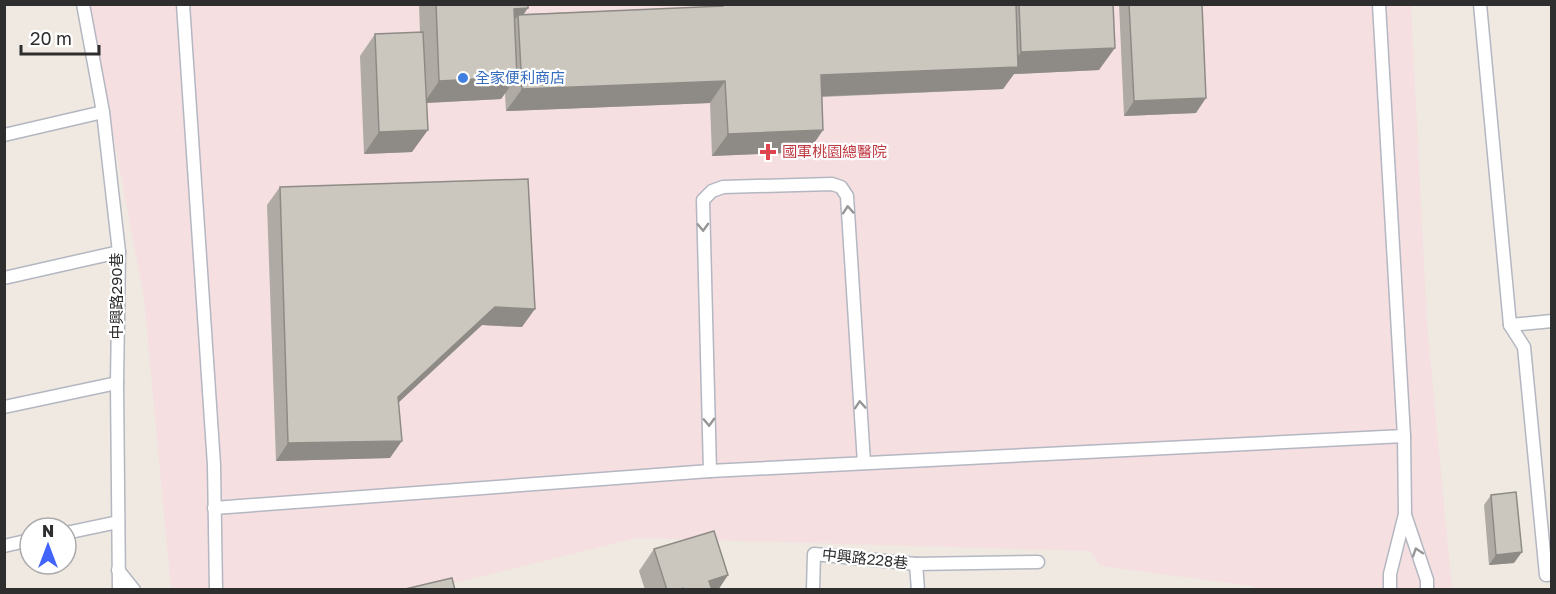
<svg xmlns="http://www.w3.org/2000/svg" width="1556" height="594" font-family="'Golos Text','Noto Sans TC',sans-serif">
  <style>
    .medical { fill: #f5dfe0 }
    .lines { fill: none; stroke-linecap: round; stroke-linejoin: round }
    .service-casing { stroke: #b4b7c1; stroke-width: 15 }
    .service { stroke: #fff; stroke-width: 12 }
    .wall { fill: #afaba4 }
    .shaded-wall { fill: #8e8b86 }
    .building { fill: #cbc7bf; stroke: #8e8b86; stroke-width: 1.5 }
    .oneway { stroke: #969696 }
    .shop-dot { fill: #3f7fe0; stroke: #fff; stroke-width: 2 }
    .health-dot { fill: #e0444e; stroke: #fff; stroke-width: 2 }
    .labels { text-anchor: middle; stroke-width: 4.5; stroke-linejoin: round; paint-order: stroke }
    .shop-label { font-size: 15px; fill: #366cbe; stroke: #fff; text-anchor: start }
    .health-label { font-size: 15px; fill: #be3a42; stroke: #fff; text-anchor: start }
    .street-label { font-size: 15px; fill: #2e2e2e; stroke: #fff }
  </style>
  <rect width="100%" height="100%" fill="#efe9e1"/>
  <polygon class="medical" points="89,5 1411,5 1427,323 1452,589 1253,589 1252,586 1100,566 1090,551 637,538 430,589 171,589 144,299"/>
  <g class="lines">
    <g class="service-casing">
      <g id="service">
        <polyline points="83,4 103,112 119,252 117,383 119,590"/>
        <polyline points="183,4 214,465 216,590"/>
        <polyline points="1379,4 1404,436 1405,514 1390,574 1390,590"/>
        <polyline points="1480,4 1510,325 1552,321"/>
        <polyline points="4,135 103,112"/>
        <polyline points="4,278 119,252"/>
        <polyline points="1510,325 1524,347 1546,575 1552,574"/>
        <polyline points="4,407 117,383"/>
        <polyline points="710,471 703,200 712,191 723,187 832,184 841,187 847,196 864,463"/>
        <polyline points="214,508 710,471 1404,436"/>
        <polyline points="1405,515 1427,580 1427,590"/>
        <polyline points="66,533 118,522"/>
        <polyline points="4,546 30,540"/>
        <polyline points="916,564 918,590"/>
        <polyline points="118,570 134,590"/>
        <polyline points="813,590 814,554 916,564 1038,562"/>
      </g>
    </g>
    <use href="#service" class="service"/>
  </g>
  <g class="wall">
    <polygon points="419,4 528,4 528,8 523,14 707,7 707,4 1113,4 1099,70 1014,74 1003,89 822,97 823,130 808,152 712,156 710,103 506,111 505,93 501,99 427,103 412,152 364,154 360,56 375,34 420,32"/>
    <polygon points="1119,4 1202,4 1196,113 1124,116"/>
    <polygon points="280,187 522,327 482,325 398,403 390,458 276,461 267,205"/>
    <polygon points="1491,495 1514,563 1489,565 1484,505"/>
    <polygon points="654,549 728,575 718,590 645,590 639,571"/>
  </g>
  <g class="shaded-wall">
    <polygon points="528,8 519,21 518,15 508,30 514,9"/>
    <polygon points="1115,48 1099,70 1014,74 1003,89 805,97 821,75 1010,67 1021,52"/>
    <polygon points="517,77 501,99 424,103 439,81"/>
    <polygon points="725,81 710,103 506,111 522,89"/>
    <polygon points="1206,98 1196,113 1124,116 1134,101"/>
    <polygon points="428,130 412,152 364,154 379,132"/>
    <polygon points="823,130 808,152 712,156 728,134"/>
    <polygon points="495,307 535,309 522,327 482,325 385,415 398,397"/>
    <polygon points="402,441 390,458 276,461 288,443"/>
    <polygon points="1522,552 1514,563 1489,565 1496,555"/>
    <polygon points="728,575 718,590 703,590 709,581"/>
  </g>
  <g class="building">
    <polygon points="436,4 528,4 528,8 514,9 517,77 439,81"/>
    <polygon points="723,4 1016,4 1018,67 821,75 823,130 728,134 725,81 522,89 518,15 723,6"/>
    <polygon points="1019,4 1113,4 1115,48 1021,52"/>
    <polygon points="1129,4 1202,4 1206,98 1134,101"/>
    <polygon points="423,32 428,130 379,132 375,34"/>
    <polygon points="528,179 535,309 495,307 398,397 402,441 288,443 280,187"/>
    <polygon points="1516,492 1522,552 1496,555 1491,495"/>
    <polygon points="714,531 728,575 709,581 712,590 684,590 683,588 680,590 667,590 654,549"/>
    <polygon points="452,578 455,590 401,590"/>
  </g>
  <defs><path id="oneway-chevron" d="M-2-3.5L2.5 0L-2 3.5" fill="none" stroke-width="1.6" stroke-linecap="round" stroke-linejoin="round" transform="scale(1.5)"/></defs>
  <g class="oneway">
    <use href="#oneway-chevron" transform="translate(848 210) rotate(-94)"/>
    <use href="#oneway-chevron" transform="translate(703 227) rotate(88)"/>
    <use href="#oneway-chevron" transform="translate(860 405) rotate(-94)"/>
    <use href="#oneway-chevron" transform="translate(709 422) rotate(88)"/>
    <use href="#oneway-chevron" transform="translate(1417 552) rotate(-108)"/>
  </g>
  <circle class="shop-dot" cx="463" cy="78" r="6"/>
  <path class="health-dot" d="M765 143h6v6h6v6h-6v6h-6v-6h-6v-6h6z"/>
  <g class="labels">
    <g class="shop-label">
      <text x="475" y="83">全家便利商店</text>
    </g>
    <g class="health-label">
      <text x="782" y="157">國軍桃園總醫院</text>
    </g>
    <g class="street-label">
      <text transform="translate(117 296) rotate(-90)" y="5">中興路290巷</text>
      <text transform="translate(865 559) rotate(6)" y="5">中興路228巷</text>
    </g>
  </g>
  <rect width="1556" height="594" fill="none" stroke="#2e2e2e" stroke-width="12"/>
  <g transform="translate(48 546)"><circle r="28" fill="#ffffff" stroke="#ababab" stroke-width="1.5"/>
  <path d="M0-4.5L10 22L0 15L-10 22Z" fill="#4264fb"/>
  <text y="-9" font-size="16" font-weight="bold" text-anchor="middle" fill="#2e2e2e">N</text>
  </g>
  <path d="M21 45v9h78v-9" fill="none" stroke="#2e2e2e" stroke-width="3"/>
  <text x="30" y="45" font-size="18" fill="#2e2e2e" stroke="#ffffff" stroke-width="4.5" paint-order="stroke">20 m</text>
</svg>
